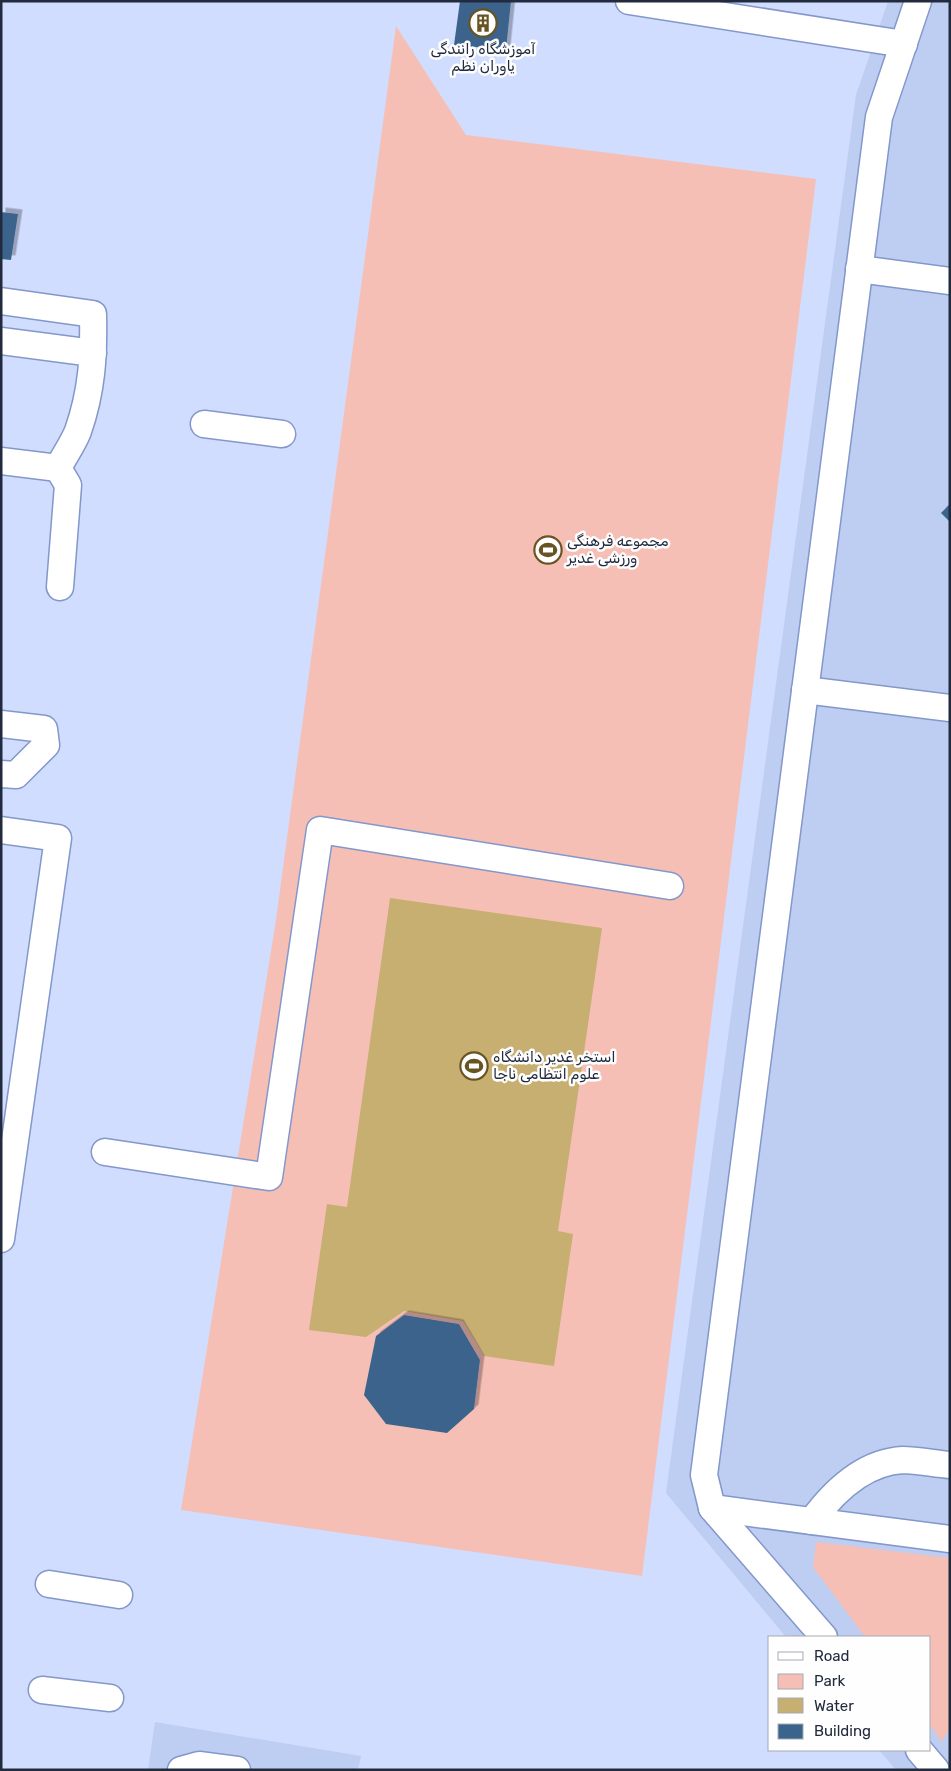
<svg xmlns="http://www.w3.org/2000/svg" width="951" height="1771" font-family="Rubik,'Noto Sans Arabic',sans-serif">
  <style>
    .built { fill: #becdf2 }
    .green { fill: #f6bfb6 }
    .water { fill: #c7ae71 }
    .building { fill: #3a648c; filter: url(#shadow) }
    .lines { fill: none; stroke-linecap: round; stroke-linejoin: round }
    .minor-casing { stroke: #8397ca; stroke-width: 29 }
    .minor { stroke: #fff; stroke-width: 26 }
    .labels { text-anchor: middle; stroke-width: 5; stroke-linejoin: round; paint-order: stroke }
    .poi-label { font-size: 15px; fill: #222a3e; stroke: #fefefe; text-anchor: start }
  </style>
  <defs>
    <filter id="shadow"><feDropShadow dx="4.5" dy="-4.5" stdDeviation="0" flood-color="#0004"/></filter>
  </defs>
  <rect width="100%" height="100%" fill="#d0ddfe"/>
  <g class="built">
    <polygon points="888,1 950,1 950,1770 896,1770 879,1750 930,1750 930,1637 786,1637 666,1493 856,95"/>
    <polygon points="155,1722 361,1756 358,1770 148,1770"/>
  </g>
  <g class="green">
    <polygon points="396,26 466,135 816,179 642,1576 181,1510 276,920"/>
    <polygon points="816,1542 950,1558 950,1727 942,1742 930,1725 930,1637 865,1637 813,1567"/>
  </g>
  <polygon class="water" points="390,898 602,928 558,1231 573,1234 554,1366 484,1356 463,1321 404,1311 366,1337 309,1330 327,1204 347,1207"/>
  <g class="building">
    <polygon points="460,1 511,1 506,50 454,45"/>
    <polygon points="1,212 18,214 11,260 1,259"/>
    <polygon points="950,504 950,522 941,513"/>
    <polygon points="404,1315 459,1324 480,1360 474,1409 447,1433 386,1424 364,1395 376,1336"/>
  </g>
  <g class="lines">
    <g class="minor-casing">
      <g id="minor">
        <polyline points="629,1 904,44"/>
        <polyline points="859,269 950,281"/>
        <path d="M 1,301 L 93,314 C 94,355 92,391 78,431 C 73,444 64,456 58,468"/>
        <polyline points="1,341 93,353"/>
        <polyline points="204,424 282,434"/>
        <polyline points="1,461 58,468"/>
        <polyline points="58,468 68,485 60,587"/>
        <polyline points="805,690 950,708"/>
        <polyline points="1,724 44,729 46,745 16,775 1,774"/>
        <polyline points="1,830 58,838 1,1239"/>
        <polyline points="105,1152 269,1177 320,830 670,886"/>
        <polyline points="712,1508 950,1539"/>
        <path d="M 812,1521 C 834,1491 864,1462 903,1460 C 918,1460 935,1464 950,1465"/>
        <polyline points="49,1584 119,1595"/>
        <polyline points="824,1637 712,1508 704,1475 879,117 918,1"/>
        <polyline points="42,1690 110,1698"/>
        <polyline points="919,1750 936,1770"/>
        <polyline points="181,1770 199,1765 237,1770"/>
      </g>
    </g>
    <use href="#minor" class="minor"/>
  </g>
  <defs>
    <g id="building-ring" transform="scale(1.4375)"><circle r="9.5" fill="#fefefe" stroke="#675422" stroke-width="1.5"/><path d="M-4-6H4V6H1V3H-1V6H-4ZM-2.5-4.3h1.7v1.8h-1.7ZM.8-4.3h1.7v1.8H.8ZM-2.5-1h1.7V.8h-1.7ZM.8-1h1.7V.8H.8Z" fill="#675422"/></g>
    <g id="stadium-ring" transform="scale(1.4375)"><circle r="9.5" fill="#fefefe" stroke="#675422" stroke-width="1.5"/><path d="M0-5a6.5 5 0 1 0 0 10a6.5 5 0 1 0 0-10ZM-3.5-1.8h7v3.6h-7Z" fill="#675422"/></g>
  </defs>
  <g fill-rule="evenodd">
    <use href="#building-ring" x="483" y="23"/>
    <use href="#stadium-ring" x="548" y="550"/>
    <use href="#stadium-ring" x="474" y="1066"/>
  </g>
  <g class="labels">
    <g class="poi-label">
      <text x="483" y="54" text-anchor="middle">آموزشگاه رانندگی<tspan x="483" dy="17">یاوران نظم</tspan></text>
      <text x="567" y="546">مجموعه فرهنگی<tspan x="567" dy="17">ورزشی غدیر</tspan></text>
      <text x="493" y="1062">استخر غدیر دانشگاه<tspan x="493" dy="17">علوم انتظامی ناجا</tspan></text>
    </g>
  </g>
  <rect width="951" height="1771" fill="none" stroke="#222a3e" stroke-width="5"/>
  <rect x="768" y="1636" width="162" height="115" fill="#fefefe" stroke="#a6a9b1"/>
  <rect x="778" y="1652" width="25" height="8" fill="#ffffff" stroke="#a6a9b1"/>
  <text x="814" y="1661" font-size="15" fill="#222a3e">Road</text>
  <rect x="778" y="1674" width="25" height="15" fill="#f6bfb6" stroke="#a6a9b1"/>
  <text x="814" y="1686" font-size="15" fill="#222a3e">Park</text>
  <rect x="778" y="1698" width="25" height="15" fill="#c7ae71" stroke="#a6a9b1"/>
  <text x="814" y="1711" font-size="15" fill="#222a3e">Water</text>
  <rect x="778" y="1724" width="25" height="15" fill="#3a648c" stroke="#a6a9b1"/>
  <text x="814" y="1736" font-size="15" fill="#222a3e">Building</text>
</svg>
